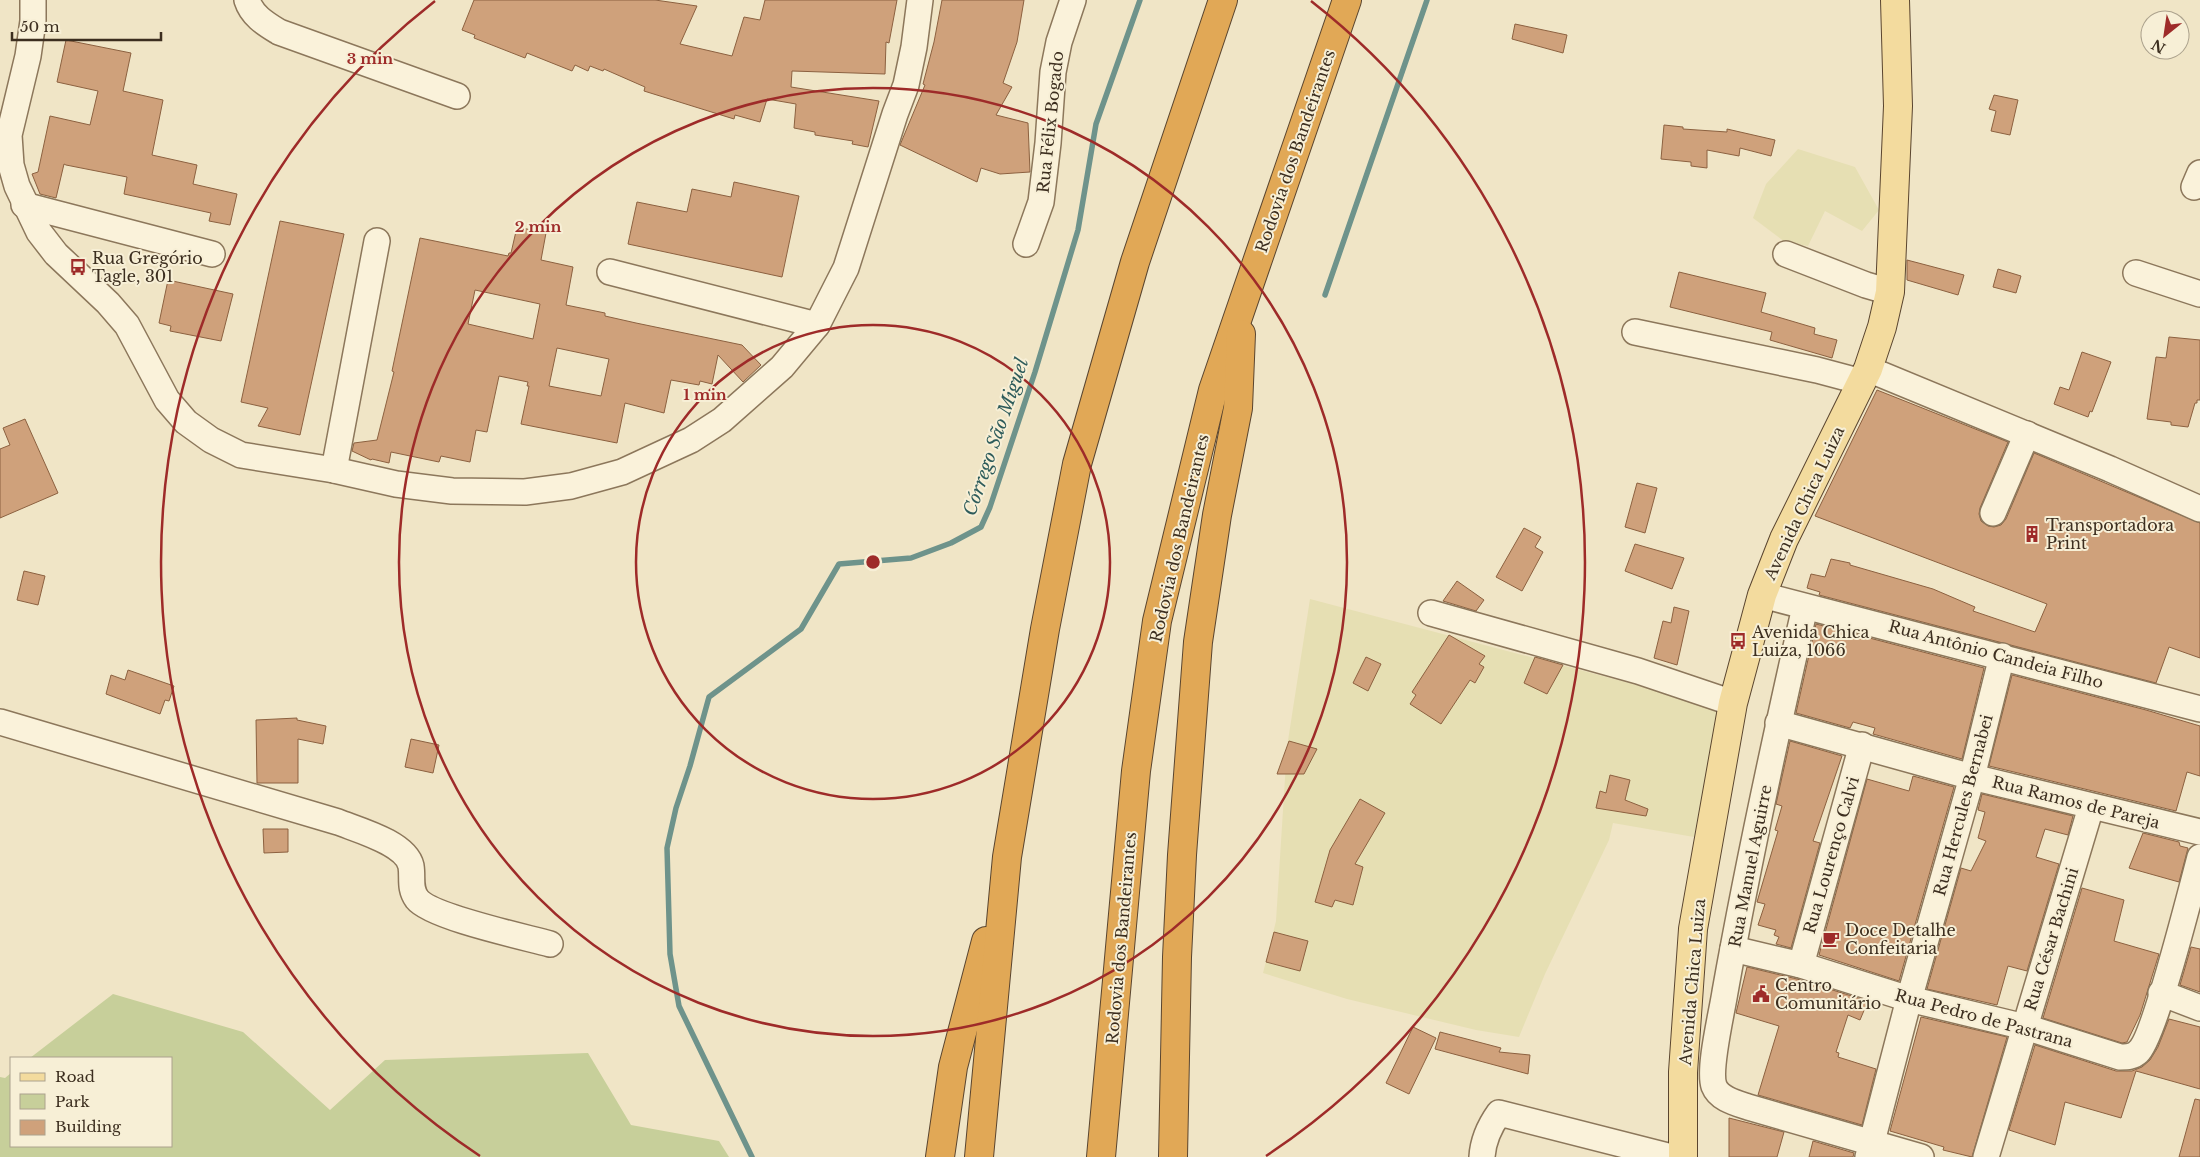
<svg xmlns="http://www.w3.org/2000/svg" width="2200" height="1157" font-family="'Libre Baskerville',serif">
  <style>
    .farmland { fill: #e6dfb3 }
    .green { fill: #c7cf9a }
    .lines { fill: none; stroke-linecap: round; stroke-linejoin: round }
    .stream { stroke: #6e938b; stroke-width: 5.5 }
    .building { fill: #cfa17b; stroke: #8c6140; fill-rule: evenodd }
    .minor-casing { stroke: #8c775b; stroke-width: 28 }
    .major-casing { stroke: #5a452f; stroke-width: 30 }
    .highway-casing { stroke: #5a452f; stroke-width: 30 }
    .minor { stroke: #faf2da; stroke-width: 25 }
    .major { stroke: #f3db9e; stroke-width: 28 }
    .highway { stroke: #e1a856; stroke-width: 28 }
    .ring { fill: none; stroke: #9e2b29; stroke-width: 2.5 }
    .labels { text-anchor: middle; stroke-width: 4; stroke-linejoin: round; paint-order: stroke }
    .street-label { font-size: 16px; fill: #3c2e1f; stroke: #f7efd6 }
    .poi-label { font-size: 16px; fill: #3c2e1f; stroke: #f7efd6; text-anchor: start }
    .water-label { font-size: 18px; font-style: italic; fill: #2e5c5b; stroke: #f7efd6 }
    .centre { fill: #9e2b29; stroke: #f7efd6; stroke-width: 2.5 }
    .ring-label { font-size: 15px; text-anchor: middle; font-weight: bold; fill: #9e2b29; stroke: #f7efd6; stroke-width: 4; stroke-linejoin: round; paint-order: stroke }
  </style>
  <rect width="100%" height="100%" fill="#f0e5c6"/>
  <g class="farmland">
    <polygon points="1798,149 1855,167 1879,210 1862,231 1825,211 1808,246 1785,242 1753,218 1766,184"/>
    <polygon points="1310,599 1720,707 1694,837 1613,823 1609,840 1545,974 1519,1037 1476,1030 1347,999 1263,973 1276,921 1287,747"/>
  </g>
  <polygon class="green" points="113,994 243,1032 330,1110 385,1060 588,1053 631,1125 719,1141 729,1157 0,1157 0,1077 5,1078 11,1073 11,1146 171,1146 171,1058 30,1058"/>
  <g class="lines">
    <g class="stream">
      <polyline points="1325,295 1427,0"/>
      <polyline points="752,1157 679,1006 670,954 667,848 676,808 690,766 709,697 801,629 839,564 911,558 951,543 981,527 990,507 1035,372 1078,230 1096,124 1140,0"/>
    </g>
  </g>
  <g class="building">
    <polygon points="474,0 655,0 697,6 680,44 732,56 744,17 760,20 765,0 897,0 889,43 886,42 885,74 792,71 791,87 879,101 868,147 852,144 853,141 815,135 815,132 794,128 796,104 767,99 760,122 735,115 734,119 644,91 645,87 604,69 603,71 590,66 588,71 575,65 572,71 527,53 525,58 474,38 475,35 462,30"/>
    <polygon points="942,0 1024,0 1017,42 1003,83 1012,87 996,115 1028,123 1030,172 1000,174 981,168 977,182 900,145 925,85 923,84 934,42"/>
    <polygon points="1515,24 1567,35 1563,53 1512,39"/>
    <polygon points="66,40 131,53 123,91 163,100 152,155 197,165 193,184 237,194 230,225 209,221 211,213 124,194 127,177 66,165 64,164 56,198 40,194 32,174 38,172 50,116 90,125 98,91 57,82"/>
    <polygon points="1994,95 2018,100 2010,135 1991,131 1996,111 1989,109"/>
    <polygon points="1664,125 1683,127 1683,129 1727,132 1727,129 1775,140 1771,156 1740,148 1739,156 1707,150 1707,168 1691,166 1691,162 1661,159"/>
    <polygon points="734,182 799,196 782,277 628,244 637,202 687,212 692,189 731,197"/>
    <polygon points="280,221 344,234 300,435 258,426 268,408 241,402"/>
    <path d="M 517,227 L 546,233 L 541,260 L 573,267 L 566,305 L 605,313 L 605,316 L 636,323 L 742,345 L 761,365 L 743,382 L 718,355 L 712,384 L 700,381 L 699,385 L 671,380 L 664,413 L 625,403 L 617,443 L 521,424 L 529,386 L 527,386 L 528,382 L 499,376 L 487,432 L 476,430 L 470,462 L 441,456 L 439,462 L 391,452 L 389,463 L 372,459 L 371,460 L 352,451 L 354,443 L 377,440 L 394,372 L 392,371 L 420,238 L 508,256 L 509,253 L 511,253 ZM 475,290 L 540,304 L 533,339 L 468,324 ZM 557,348 L 609,359 L 601,396 L 549,386 Z"/>
    <polygon points="1907,260 1964,275 1958,295 1907,280"/>
    <polygon points="1998,269 2021,276 2016,293 1993,287"/>
    <polygon points="1679,272 1766,293 1761,312 1815,328 1814,334 1837,340 1832,358 1770,340 1772,332 1670,307"/>
    <polygon points="168,280 233,294 221,341 170,331 171,326 159,323"/>
    <polygon points="2169,337 2200,340 2200,400 2197,400 2197,403 2195,403 2188,427 2171,425 2171,422 2147,419 2156,357 2166,358"/>
    <polygon points="2082,352 2111,362 2092,412 2090,411 2088,417 2054,404 2060,387 2069,390"/>
    <polygon points="1877,390 2008,442 1980,508 1979,514 1981,521 1988,526 1994,527 2001,525 2006,519 2034,453 2200,523 2200,658 2169,647 2156,683 1819,595 1820,592 1807,588 1811,574 1825,577 1831,559 1850,563 1850,565 1933,589 1975,607 1973,611 2035,632 2047,604 1815,516"/>
    <polygon points="25,419 58,493 0,518 0,449 10,445 3,428"/>
    <polygon points="1637,483 1657,488 1645,533 1625,527"/>
    <polygon points="1524,528 1541,537 1535,547 1543,552 1522,591 1496,577"/>
    <polygon points="1635,544 1684,558 1672,589 1625,571"/>
    <polygon points="24,571 45,576 38,605 17,600"/>
    <polygon points="1457,581 1484,600 1476,611 1443,601"/>
    <polygon points="1674,607 1689,611 1677,665 1654,658 1663,621 1671,623"/>
    <polygon points="1816,624 1984,668 1962,759 1873,734 1875,728 1853,722 1850,728 1796,713"/>
    <polygon points="1449,635 1485,656 1479,664 1484,667 1475,683 1470,680 1441,724 1410,704 1416,695 1412,692"/>
    <polygon points="1366,657 1381,664 1368,691 1353,683"/>
    <polygon points="1535,657 1563,665 1547,694 1524,683"/>
    <polygon points="128,670 174,686 169,701 165,700 160,714 106,694 111,675 125,680"/>
    <polygon points="2012,675 2146,710 2200,726 2200,776 2187,772 2176,811 1989,766"/>
    <polygon points="297,718 297,720 326,726 323,744 298,739 298,783 257,783 256,720"/>
    <polygon points="411,739 439,745 433,773 405,767"/>
    <polygon points="1289,741 1317,749 1304,774 1277,774"/>
    <polygon points="1790,741 1842,756 1813,841 1820,843 1791,948 1776,944 1779,937 1774,935 1776,930 1758,925 1765,904 1757,902 1778,831 1775,830 1782,806 1776,804"/>
    <polygon points="1610,775 1630,780 1625,800 1648,809 1646,816 1596,808 1600,791 1606,793"/>
    <polygon points="1913,776 1954,787 1899,981 1819,955 1867,779 1909,791"/>
    <polygon points="1982,794 2073,816 2068,835 2045,829 2036,857 2059,864 2027,971 2008,966 1997,1005 1927,989 1961,868 1971,871 1986,841 1978,838 1985,812 1978,810"/>
    <polygon points="1360,799 1385,813 1355,864 1363,867 1353,905 1335,900 1332,907 1315,902 1330,850"/>
    <polygon points="263,829 288,829 288,852 264,853"/>
    <polygon points="2143,833 2179,842 2180,846 2188,848 2179,882 2129,868"/>
    <polygon points="2082,888 2124,900 2114,941 2159,954 2140,1015 2127,1042 2122,1043 2043,1018"/>
    <polygon points="1274,932 1308,941 1300,971 1266,962"/>
    <polygon points="2191,947 2200,949 2200,992 2180,985"/>
    <polygon points="1747,967 1797,979 1868,1001 1860,1020 1848,1015 1836,1052 1839,1053 1838,1057 1876,1069 1862,1125 1758,1095 1779,1026 1736,1013"/>
    <polygon points="1921,1017 2007,1037 1972,1157 1943,1150 1944,1147 1890,1131"/>
    <polygon points="2169,1019 2200,1027 2200,1089 2136,1071 2121,1118 2065,1102 2055,1145 2009,1130 2035,1045 2116,1071 2132,1071 2142,1067 2150,1060 2158,1047"/>
    <polygon points="1413,1027 1436,1038 1409,1094 1386,1083"/>
    <polygon points="1440,1032 1501,1048 1499,1052 1530,1055 1528,1074 1435,1049"/>
    <polygon points="2195,1099 2200,1100 2200,1157 2179,1157"/>
    <polygon points="1729,1118 1784,1132 1777,1157 1729,1157"/>
    <polygon points="1813,1141 1854,1153 1853,1157 1809,1157"/>
  </g>
  <g class="lines">
    <g class="minor-casing">
      <g id="minor">
        <polyline points="33,0 33,21 28,56 9,135 11,165 17,186 39,232 56,254 108,303 127,325 167,400 186,422 211,440 241,455 334,470 396,484 452,491 525,492 571,486 622,472 691,440 722,420 782,367 817,325 846,268 895,114 906,85 914,47 920,0"/>
        <path d="M 247,0 C 252,16 266,24 279,32 L 457,96"/>
        <polyline points="2194,187 2200,173"/>
        <polyline points="24,205 212,254"/>
        <polyline points="1026,244 1041,202 1048,143 1053,72 1059,42 1073,0"/>
        <polyline points="1786,254 1866,285 1890,292"/>
        <polyline points="610,272 817,325"/>
        <polyline points="2136,273 2200,294"/>
        <polyline points="1635,332 1817,370 1862,382"/>
        <polyline points="1868,369 2110,469 2200,509"/>
        <polyline points="334,470 377,241"/>
        <polyline points="1993,513 2027,434"/>
        <polyline points="1762,595 2200,709"/>
        <path d="M 1805,607 C 1776,734 1748,863 1725,992 C 1722,1012 1708,1069 1714,1086 C 1719,1099 1736,1103 1748,1107 L 1921,1157"/>
        <polyline points="1431,613 1638,671 1733,703"/>
        <path d="M 0,722 L 338,822 C 358,830 406,843 411,866 C 413,878 409,888 417,899 C 431,917 525,937 550,944"/>
        <polyline points="1778,723 1972,777 2200,832"/>
        <path d="M 1733,949 L 1801,965 L 1909,999 L 2025,1027 L 2120,1057 C 2127,1057 2133,1057 2138,1052 C 2154,1039 2192,887 2200,857"/>
        <polyline points="1801,965 1862,745"/>
        <polyline points="2161,993 2200,1008"/>
        <path d="M 1482,1157 C 1483,1140 1489,1127 1499,1113 L 1672,1157"/>
        <polyline points="1868,1157 1908,1003 1972,777 2002,656"/>
        <polyline points="1986,1157 2091,807"/>
      </g>
    </g>
    <g class="major-casing">
      <polyline id="major" points="1683,1157 1683,1072 1693,929 1733,703 1762,595 1784,539 1868,369 1882,327 1890,292 1898,106 1895,0"/>
    </g>
    <g class="highway-casing">
      <g id="highway">
        <polyline points="940,1157 953,1067 986,941"/>
        <polyline points="979,1157 1007,857 1045,629 1077,464 1135,262 1223,0"/>
        <polyline points="1101,1157 1136,771 1157,621 1213,390 1347,0"/>
        <polyline points="1173,1157 1177,957 1182,855 1198,642 1217,515 1238,408 1241,334"/>
      </g>
    </g>
    <use href="#minor" class="minor"/>
    <use href="#major" class="major"/>
    <use href="#highway" class="highway"/>
  </g>
  <g class="ring">
    <circle cx="873" cy="562" r="237"/>
    <circle cx="873" cy="562" r="474"/>
    <path d="M480 1156A712 712 0 0 1 435 1M1311 1A712 712 0 0 1 1266 1156"/>
  </g>
  <defs>
    <g id="bus-bare" transform="scale(1.35)"><path d="M-5-6H5V4H4V6H2V4H-2V6H-4V4H-5ZM-3.5-4V0h7V-4ZM-3.5 1.2v1.5H-2V1.2ZM2 1.2v1.5H3.5V1.2Z" fill="#9e2b29" stroke="#f7efd6" stroke-width="2.5" paint-order="stroke"/></g>
    <g id="building-bare" transform="scale(1.35)"><path d="M-4-6H4V6H1V3H-1V6H-4ZM-2.5-4.3h1.7v1.8h-1.7ZM.8-4.3h1.7v1.8H.8ZM-2.5-1h1.7V.8h-1.7ZM.8-1h1.7V.8H.8Z" fill="#9e2b29" stroke="#f7efd6" stroke-width="2.5" paint-order="stroke"/></g>
    <g id="cafe-bare" transform="scale(1.35)"><path d="M-5.5-4.5H6V0H3Q3 3.5 0 3.5H-2.5Q-5.5 3.5-5.5 0ZM3-3.2v2h1.7v-2ZM-6 4.5H4V6H-6Z" fill="#9e2b29" stroke="#f7efd6" stroke-width="2.5" paint-order="stroke"/></g>
    <g id="civic-bare" transform="scale(1.35)"><path d="M-.6-6.5H3V-4.5H.6V-3L4-1V1h2V6H-6V1h2V-1L-.6-3ZM-1.2 2.5V6h2.4V2.5Z" fill="#9e2b29" stroke="#f7efd6" stroke-width="2.5" paint-order="stroke"/></g>
  </defs>
  <g fill-rule="evenodd">
    <use href="#bus-bare" x="78" y="267"/>
    <use href="#building-bare" x="2032" y="534"/>
    <use href="#bus-bare" x="1738" y="641"/>
    <use href="#cafe-bare" x="1831" y="939"/>
    <use href="#civic-bare" x="1761" y="994"/>
  </g>
  <g class="labels">
    <g class="street-label">
      <text transform="translate(1050 122) rotate(-84)" y="6">Rua Félix Bogado</text>
      <text transform="translate(1295 151) rotate(-71)" y="6">Rodovia dos Bandeirantes</text>
      <text transform="translate(1804 503) rotate(-65)" y="6">Avenida Chica Luiza</text>
      <text transform="translate(1179 538) rotate(-77)" y="6">Rodovia dos Bandeirantes</text>
      <text transform="translate(1996 654) rotate(15)" y="6">Rua Antônio Candeia Filho</text>
      <text transform="translate(2076 802) rotate(14)" y="6">Rua Ramos de Pareja</text>
      <text transform="translate(1963 805) rotate(-75)" y="6">Rua Hercules Bernabei</text>
      <text transform="translate(1831 855) rotate(-74)" y="6">Rua Lourenço Calvi</text>
      <text transform="translate(1750 866) rotate(-79)" y="6">Rua Manuel Aguirre</text>
      <text transform="translate(1121 938) rotate(-85)" y="6">Rodovia dos Bandeirantes</text>
      <text transform="translate(2051 939) rotate(-73)" y="6">Rua César Bachini</text>
      <text transform="translate(1692 982) rotate(-85)" y="6">Avenida Chica Luiza</text>
      <text transform="translate(1984 1018) rotate(15)" y="6">Rua Pedro de Pastrana</text>
    </g>
    <g class="poi-label">
      <text x="92" y="264">Rua Gregório<tspan x="92" dy="18">Tagle, 301</tspan></text>
      <text x="2046" y="531">Transportadora<tspan x="2046" dy="18">Print</tspan></text>
      <text x="1752" y="638">Avenida Chica<tspan x="1752" dy="18">Luiza, 1066</tspan></text>
      <text x="1845" y="936">Doce Detalhe<tspan x="1845" dy="18">Confeitaria</tspan></text>
      <text x="1775" y="991">Centro<tspan x="1775" dy="18">Comunitário</tspan></text>
    </g>
    <g class="water-label">
      <text transform="translate(996 437) rotate(-71)" y="6">Córrego São Miguel</text>
    </g>
  </g>
  <circle cx="873" cy="562" r="8" class="centre"/>
  <g class="ring-label">
    <text x="370" y="64">3 min</text>
    <text x="538" y="232">2 min</text>
    <text x="705" y="400">1 min</text>
  </g>
  <rect x="10" y="1057" width="162" height="90" fill="#f7efd6" stroke="#aca28d"/>
  <rect x="20" y="1073" width="25" height="8" fill="#f3db9e" stroke="#aca28d"/>
  <text x="55" y="1082" font-size="15" fill="#3c2e1f">Road</text>
  <rect x="20" y="1094" width="25" height="15" fill="#c7cf9a" stroke="#aca28d"/>
  <text x="55" y="1107" font-size="15" fill="#3c2e1f">Park</text>
  <rect x="20" y="1120" width="25" height="15" fill="#cfa17b" stroke="#aca28d"/>
  <text x="55" y="1132" font-size="15" fill="#3c2e1f">Building</text>
  <g transform="translate(2165 35) rotate(210)"><circle r="24" fill="#f7efd6" stroke="#aca28d"/>
  <path d="M0-4L9 19L0 12L-9 19Z" fill="#9e2b29"/>
  <text y="-8" font-size="14" font-weight="bold" text-anchor="middle" fill="#3c2e1f">N</text>
  </g>
  <path d="M12 32v8h149v-8" fill="none" stroke="#3c2e1f" stroke-width="2.5"/>
  <text x="20" y="32" font-size="15" fill="#3c2e1f" stroke="#f7efd6" stroke-width="4" paint-order="stroke">50 m</text>
</svg>
